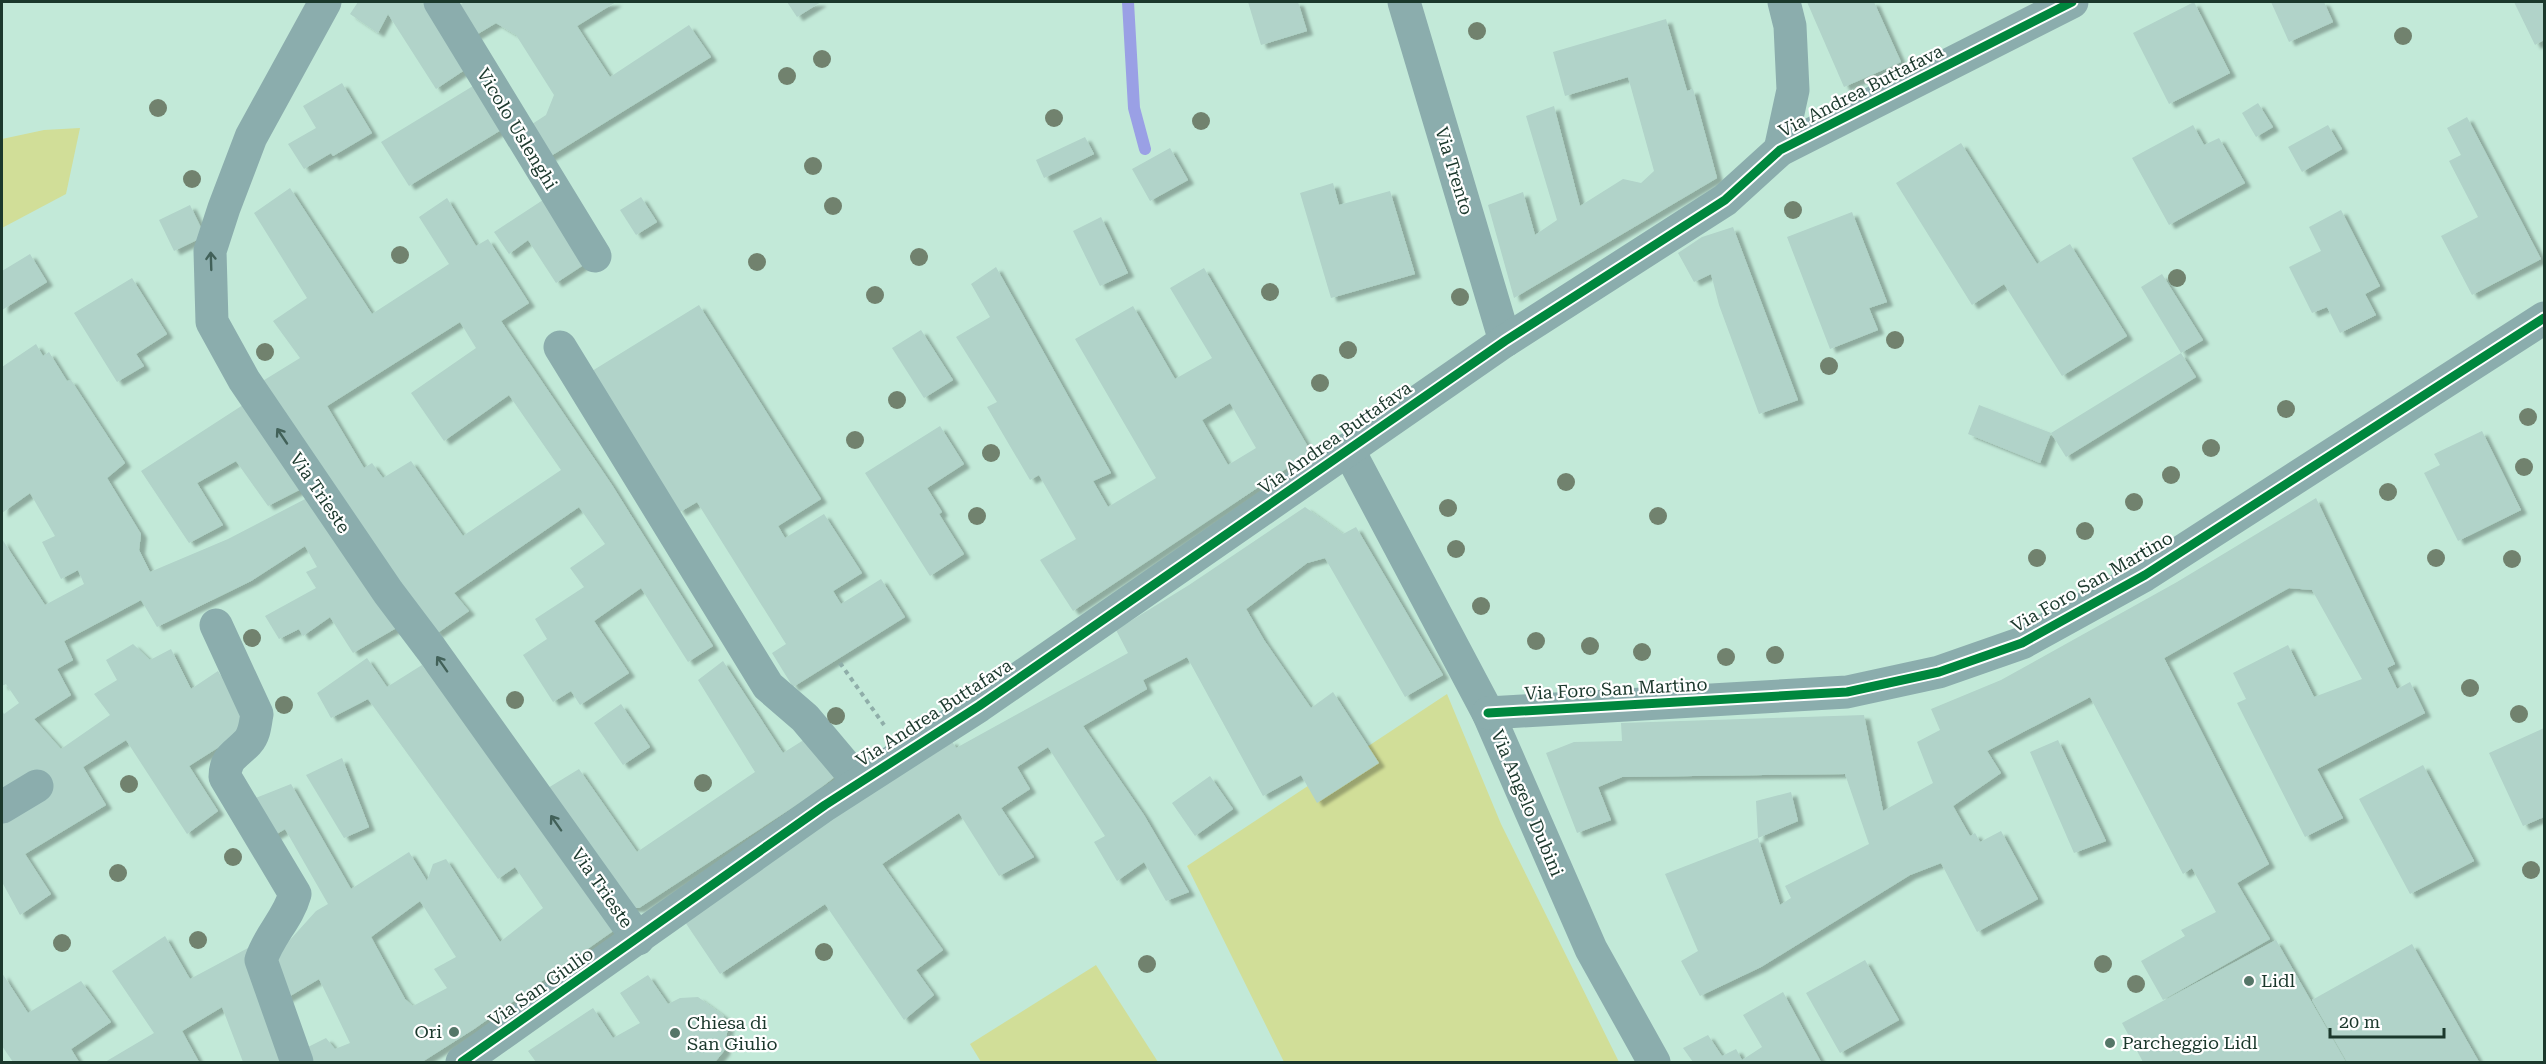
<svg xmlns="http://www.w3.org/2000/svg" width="2546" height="1064" font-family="'Roboto Serif',serif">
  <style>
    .green { fill: #d1de98 }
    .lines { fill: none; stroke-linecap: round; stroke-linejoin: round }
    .stream { stroke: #9aa0e5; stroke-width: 12 }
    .building { fill: #b1d3c9; fill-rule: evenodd; filter: url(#shadow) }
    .path { stroke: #8faea9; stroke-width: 4; stroke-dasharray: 4.5 4.5; stroke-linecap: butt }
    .minor { stroke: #8badad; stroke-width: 33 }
    .cycleway-casing { stroke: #fff; stroke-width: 13 }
    .cycleway { stroke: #00873e; stroke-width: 9 }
    .tree { fill: #71826e }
    .oneway { stroke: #426159 }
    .poi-dot { fill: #557668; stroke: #fff; stroke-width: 2 }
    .labels { text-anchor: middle; stroke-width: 4.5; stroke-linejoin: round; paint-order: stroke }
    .street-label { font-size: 18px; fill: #1b382c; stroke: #fff }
    .poi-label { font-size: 18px; fill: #1b382c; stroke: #fff; text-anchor: start }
  </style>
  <defs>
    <filter id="shadow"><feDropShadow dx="6" dy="4" stdDeviation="1.5" flood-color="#0004"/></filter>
  </defs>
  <rect width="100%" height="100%" fill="#c2e9d8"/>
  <g class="green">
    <polygon points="80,128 66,194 2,228 2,139 44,130"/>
    <polygon points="1447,694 1501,824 1619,1062 1284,1062 1187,866"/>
    <polygon points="1096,965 1158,1062 981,1062 970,1044"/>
  </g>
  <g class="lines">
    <polyline class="stream" points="1128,2 1134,108 1145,149"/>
  </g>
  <g class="building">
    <polygon points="358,2 423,2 466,69 436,89 388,14 378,33 350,14"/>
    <polygon points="465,2 616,2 577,26 610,77 689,25 711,57 546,159 526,128 546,115 554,95 516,35 496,23 471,38 453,8"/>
    <polygon points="787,2 821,2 797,17"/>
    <polygon points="1248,2 1298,2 1307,31 1261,45"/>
    <polygon points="1807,2 1874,2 1901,62 1844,87"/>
    <polygon points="2194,2 2230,73 2169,104 2133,33"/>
    <polygon points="2271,2 2324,2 2333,22 2289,42"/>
    <polygon points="2514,2 2544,2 2544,40 2535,45"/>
    <polygon points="1666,19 1687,91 1693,89 1717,178 1514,298 1488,205 1523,192 1535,235 1557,220 1526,116 1554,106 1580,206 1623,179 1641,183 1654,171 1628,77 1565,96 1553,52"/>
    <polygon points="342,83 372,133 333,156 331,153 304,169 288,144 316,128 303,106"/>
    <polygon points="473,86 501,130 409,186 381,142"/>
    <polygon points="2258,103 2273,127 2256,137 2242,113"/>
    <polygon points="2467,117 2541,259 2472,295 2441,236 2478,217 2449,161 2461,155 2447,128"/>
    <polygon points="2193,125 2204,145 2219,138 2245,183 2169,225 2132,158"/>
    <polygon points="2328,125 2342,149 2302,172 2288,147"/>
    <polygon points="1085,137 1094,154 1044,178 1036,160"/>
    <polygon points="1961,143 2037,264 2070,244 2127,336 2062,376 2004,284 1972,305 1896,183"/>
    <polygon points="1170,148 1188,180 1150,201 1132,169"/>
    <polygon points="1333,183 1339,205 1390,191 1415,274 1331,298 1300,193"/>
    <path d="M 290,188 L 372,314 L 449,264 L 419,217 L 447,198 L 476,246 L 488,239 L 529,303 L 501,321 L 612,485 L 713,646 L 688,662 L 641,588 L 594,621 L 629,673 L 580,705 L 571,691 L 553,702 L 523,655 L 547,639 L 535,619 L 584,587 L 570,568 L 605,544 L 579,507 L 454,593 L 469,611 L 436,634 L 261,382 L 300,358 L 273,321 L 307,298 L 254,213 ZM 460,322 L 476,348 L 411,393 L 444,441 L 509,395 L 561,470 L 463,536 L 411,461 L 383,478 L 372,463 L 364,468 L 327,406 Z"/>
    <polygon points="641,197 657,222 636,235 620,210"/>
    <polygon points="546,198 588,262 556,283 528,240 509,254 494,232"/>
    <polygon points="190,205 205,236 174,251 159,220"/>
    <polygon points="2341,210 2380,286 2365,294 2376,315 2340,333 2327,307 2312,313 2289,267 2321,251 2309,227"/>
    <polygon points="1852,212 1887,302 1869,308 1878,330 1830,349 1787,237"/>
    <polygon points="1101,217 1128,273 1100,286 1073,231"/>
    <polygon points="1733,227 1798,400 1759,414 1719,305 1711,274 1694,282 1678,253 1702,237"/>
    <polygon points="30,254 47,282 2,310 2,271"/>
    <path d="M 996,267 L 1111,473 L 1093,481 L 1108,507 L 1156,478 L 1075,339 L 1133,306 L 1175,379 L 1212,358 L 1170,288 L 1204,268 L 1311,452 L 1073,611 L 1040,560 L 1076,539 L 1039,475 L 1030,480 L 987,407 L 997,402 L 956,337 L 990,317 L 971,284 ZM 1230,403 L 1256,448 L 1228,465 L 1202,420 Z"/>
    <polygon points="2162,274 2203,340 2181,353 2141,287"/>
    <polygon points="132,278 167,334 136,354 144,366 117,382 74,313"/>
    <polygon points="699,305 821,499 778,526 785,538 824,514 862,573 833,591 841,604 881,579 905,617 793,687 772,653 786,644 697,502 680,512 592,371"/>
    <polygon points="921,330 953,380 924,398 892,348"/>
    <polygon points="36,344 43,356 49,352 67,381 71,380 125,463 107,478 141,534 139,550 150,572 228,539 309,497 398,627 353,653 330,617 303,636 299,629 279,639 265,616 316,588 306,572 317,567 305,546 251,581 157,627 141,600 64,641 73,660 57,669 71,695 34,719 61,749 110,715 94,694 117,680 106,660 133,644 150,660 171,649 191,689 218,671 252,726 189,766 218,811 187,834 126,740 83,767 106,805 25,854 51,894 20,915 2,882 2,710 4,714 19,703 6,684 2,686 2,539 45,605 84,584 78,570 61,579 42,542 55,536 30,493 2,513 2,367"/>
    <polygon points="2181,353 2196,377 2066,457 2051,433"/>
    <polygon points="246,403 305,487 268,506 236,461 197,483 223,525 189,543 141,471"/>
    <polygon points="1979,405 2051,433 2040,463 1968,434"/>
    <polygon points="940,426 964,464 927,488 942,512 939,514 964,554 930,576 865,473"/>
    <polygon points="2482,431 2521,510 2458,541 2424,473 2440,465 2434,454"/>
    <polygon points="2316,498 2395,664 2387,668 2397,689 2410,682 2425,713 2317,769 2343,818 2305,837 2237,703 2246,699 2233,673 2288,645 2314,697 2362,679 2312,590 2289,588 2164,658 2269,864 2237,883 2270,939 2163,1000 2141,961 2185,936 2181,930 2216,912 2192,868 2183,874 2090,697 1987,751 2001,773 1953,806 1970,836 1975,833 1980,842 2001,831 2038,899 1977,932 1941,863 1910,875 1761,967 1700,996 1681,961 1698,951 1665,874 1758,838 1756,801 1791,792 1798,821 1758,838 1780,905 1791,898 1785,886 1869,844 1845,774 1622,777 1598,787 1611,820 1577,833 1546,753 1574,742 1622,741 1621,723 1864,715 1883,811 1933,783 1917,742 1940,730 1931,709 2001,680 2177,582"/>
    <polygon points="1305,507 1343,534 1356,527 1443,675 1405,697 1325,558 1307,563 1246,609 1264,640 1311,708 1333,692 1379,763 1317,803 1301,775 1263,796 1187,657 1143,680 1147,689 1083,726 1144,815 1189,892 1166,901 1144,862 1117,881 1094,842 1105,836 1048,747 1017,767 1030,789 1001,808 1034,857 999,876 959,813 882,864 943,950 916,970 934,995 904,1020 825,904 720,974 685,922 820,827 951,740 956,748 1128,653 1116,630 1189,585"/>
    <path d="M 367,658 L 387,687 L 422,665 L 472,731 L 613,931 L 474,1029 L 422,1062 L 309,1062 L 304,1049 L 326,1038 L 335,1049 L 350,1043 L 319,979 L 285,999 L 276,965 L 279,952 L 316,911 L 328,904 L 285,829 L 270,838 L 248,801 L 291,784 L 351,889 L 409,852 L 427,881 L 433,864 L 446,859 L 500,942 L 543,908 L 515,867 L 498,879 L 368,699 L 331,718 L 317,693 ZM 420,901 L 456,957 L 434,969 L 447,988 L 413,1006 L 405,999 L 371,937 Z"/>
    <polygon points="723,661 783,753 810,736 837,775 810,796 639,908 628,908 543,791 579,769 637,852 755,772 698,680"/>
    <polygon points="621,704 650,747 623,765 594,723"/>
    <polygon points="2544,728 2544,817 2523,826 2489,753"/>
    <polygon points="2058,740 2106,841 2074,853 2030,752"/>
    <polygon points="342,758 369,827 344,838 306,775"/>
    <polygon points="2423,765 2474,861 2410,894 2359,799"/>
    <polygon points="1210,776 1233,809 1195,836 1172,803"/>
    <polygon points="165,936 190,979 248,948 287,1062 243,1062 222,1007 182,1031 199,1062 105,1062 154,1033 112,971"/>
    <polygon points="2276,940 2346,1062 2143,1062 2122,1023"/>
    <polygon points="2412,944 2479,1062 2347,1062 2312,1000"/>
    <polygon points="1865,960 1899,1020 1840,1053 1806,993"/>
    <polygon points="2,973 28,1013 81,981 111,1022 71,1049 79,1062 13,1062 2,1046"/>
    <polygon points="648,975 668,1004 680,998 698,997 723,1015 728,1027 724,1051 715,1062 536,1062 528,1051 593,1008 613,1038 640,1023 620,993"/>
    <polygon points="1783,992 1821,1062 1693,1062 1683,1048 1708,1035 1722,1056 1736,1049 1742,1060 1762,1047 1743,1015"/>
  </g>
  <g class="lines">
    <polyline class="path" points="840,663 884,725"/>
    <g class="minor">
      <polyline points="325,2 251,137 224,208 210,251 212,322 244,380 388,592 431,649 638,939"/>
      <polyline points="440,2 595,256"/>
      <polyline points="1404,2 1505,341"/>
      <polyline points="1780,150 1793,90 1790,26 1784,2"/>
      <polyline points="560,347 768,686 805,718 859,782"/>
      <polyline points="1348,449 1488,713 1591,949 1654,1062"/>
      <path d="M 216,625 L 257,714 C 255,724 255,734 248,742 C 236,755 225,757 225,777 L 295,894 C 288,919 269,935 261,960 L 297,1062"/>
      <polyline points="1488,713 1847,692 1939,672 2022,643 2145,575 2544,318"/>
      <polyline points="2,807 37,786"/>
      <polyline points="462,1062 825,805 979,706 1505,341 1725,200 1780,150 2072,2"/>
    </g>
    <g class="cycleway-casing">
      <g id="cycleway">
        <polyline points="1488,713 1847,692 1939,672 2022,643 2145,575 2544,318"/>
        <polyline points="462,1062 825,805 979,706 1505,341 1725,200 1780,150 2072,2"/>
      </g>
    </g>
    <use href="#cycleway" class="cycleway"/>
  </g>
  <g class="tree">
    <circle cx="1477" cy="31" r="9"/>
    <circle cx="2403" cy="36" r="9"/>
    <circle cx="822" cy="59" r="9"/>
    <circle cx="787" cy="76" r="9"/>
    <circle cx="158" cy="108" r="9"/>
    <circle cx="1054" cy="118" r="9"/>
    <circle cx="1201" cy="121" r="9"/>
    <circle cx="813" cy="166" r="9"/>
    <circle cx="192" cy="179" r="9"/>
    <circle cx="833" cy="206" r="9"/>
    <circle cx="1793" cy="210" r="9"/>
    <circle cx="400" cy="255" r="9"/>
    <circle cx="919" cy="257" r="9"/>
    <circle cx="757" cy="262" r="9"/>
    <circle cx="2177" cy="278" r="9"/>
    <circle cx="1270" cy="292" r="9"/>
    <circle cx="875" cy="295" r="9"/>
    <circle cx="1460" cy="297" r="9"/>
    <circle cx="1895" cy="340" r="9"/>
    <circle cx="1348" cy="350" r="9"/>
    <circle cx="265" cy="352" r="9"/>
    <circle cx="1829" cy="366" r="9"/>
    <circle cx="1320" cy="383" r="9"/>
    <circle cx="897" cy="400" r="9"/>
    <circle cx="2286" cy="409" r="9"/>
    <circle cx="2528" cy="417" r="9"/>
    <circle cx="855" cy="440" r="9"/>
    <circle cx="2211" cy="448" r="9"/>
    <circle cx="991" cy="453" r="9"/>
    <circle cx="2524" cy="467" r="9"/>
    <circle cx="2171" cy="475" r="9"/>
    <circle cx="1566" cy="482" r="9"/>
    <circle cx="2388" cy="492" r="9"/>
    <circle cx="2134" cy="502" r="9"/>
    <circle cx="1448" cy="508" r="9"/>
    <circle cx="977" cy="516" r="9"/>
    <circle cx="1658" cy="516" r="9"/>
    <circle cx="2085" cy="531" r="9"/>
    <circle cx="1456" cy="549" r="9"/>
    <circle cx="2037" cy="558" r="9"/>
    <circle cx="2436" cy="558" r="9"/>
    <circle cx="2512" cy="559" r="9"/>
    <circle cx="1481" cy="606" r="9"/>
    <circle cx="252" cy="638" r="9"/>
    <circle cx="1536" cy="641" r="9"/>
    <circle cx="1590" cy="646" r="9"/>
    <circle cx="1642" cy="652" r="9"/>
    <circle cx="1775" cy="655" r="9"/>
    <circle cx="1726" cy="657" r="9"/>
    <circle cx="2470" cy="688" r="9"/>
    <circle cx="515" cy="700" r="9"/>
    <circle cx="284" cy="705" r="9"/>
    <circle cx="2519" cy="714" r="9"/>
    <circle cx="836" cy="716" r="9"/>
    <circle cx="703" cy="783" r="9"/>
    <circle cx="129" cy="784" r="9"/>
    <circle cx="233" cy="857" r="9"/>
    <circle cx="2531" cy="870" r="9"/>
    <circle cx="118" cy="873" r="9"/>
    <circle cx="198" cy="940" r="9"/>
    <circle cx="62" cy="943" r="9"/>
    <circle cx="824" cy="952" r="9"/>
    <circle cx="1147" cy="964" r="9"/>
    <circle cx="2103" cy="964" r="9"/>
    <circle cx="2136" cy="984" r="9"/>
  </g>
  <defs><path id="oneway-shaft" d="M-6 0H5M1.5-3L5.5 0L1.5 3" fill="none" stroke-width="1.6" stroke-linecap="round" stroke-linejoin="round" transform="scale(1.5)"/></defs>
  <g class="oneway">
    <use href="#oneway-shaft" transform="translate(211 261) rotate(-92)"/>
    <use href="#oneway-shaft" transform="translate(282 436) rotate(-124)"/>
    <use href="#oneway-shaft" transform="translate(442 664) rotate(-125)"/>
    <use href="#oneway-shaft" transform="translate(556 823) rotate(-125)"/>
  </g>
  <g class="poi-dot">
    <circle cx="2249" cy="981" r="6"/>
    <circle cx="454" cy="1032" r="6"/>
    <circle cx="675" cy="1033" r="6"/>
    <circle cx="2110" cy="1043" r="6"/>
  </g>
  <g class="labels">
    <g class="street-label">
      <text transform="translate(1861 91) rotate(-27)" y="6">Via Andrea Buttafava</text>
      <text transform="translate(517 129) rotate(59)" y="6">Vicolo Uslenghi</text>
      <text transform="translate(1454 171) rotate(73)" y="6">Via Trento</text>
      <text transform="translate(1335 438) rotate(-35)" y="6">Via Andrea Buttafava</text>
      <text transform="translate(320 493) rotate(56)" y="6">Via Trieste</text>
      <text transform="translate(2092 582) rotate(-30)" y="6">Via Foro San Martino</text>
      <text transform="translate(1616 689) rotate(-3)" y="6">Via Foro San Martino</text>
      <text transform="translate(934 713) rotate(-33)" y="6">Via Andrea Buttafava</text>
      <text transform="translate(1527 803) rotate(67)" y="6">Via Angelo Dubini</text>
      <text transform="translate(602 888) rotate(55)" y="6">Via Trieste</text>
      <text transform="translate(541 987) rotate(-35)" y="6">Via San Giulio</text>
    </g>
    <g class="poi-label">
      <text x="2261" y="987">Lidl</text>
      <text x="687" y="1029">Chiesa di<tspan x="687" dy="21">San Giulio</tspan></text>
      <text x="442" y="1038" text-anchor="end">Ori</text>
      <text x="2122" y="1049">Parcheggio Lidl</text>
    </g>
  </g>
  <rect width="2546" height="1064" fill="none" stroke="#1b382c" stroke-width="6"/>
  <path d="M2330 1028v9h114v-9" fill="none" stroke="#1b382c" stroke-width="3"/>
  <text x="2339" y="1028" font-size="18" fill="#1b382c" stroke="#ffffff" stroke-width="4.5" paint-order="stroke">20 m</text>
</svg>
